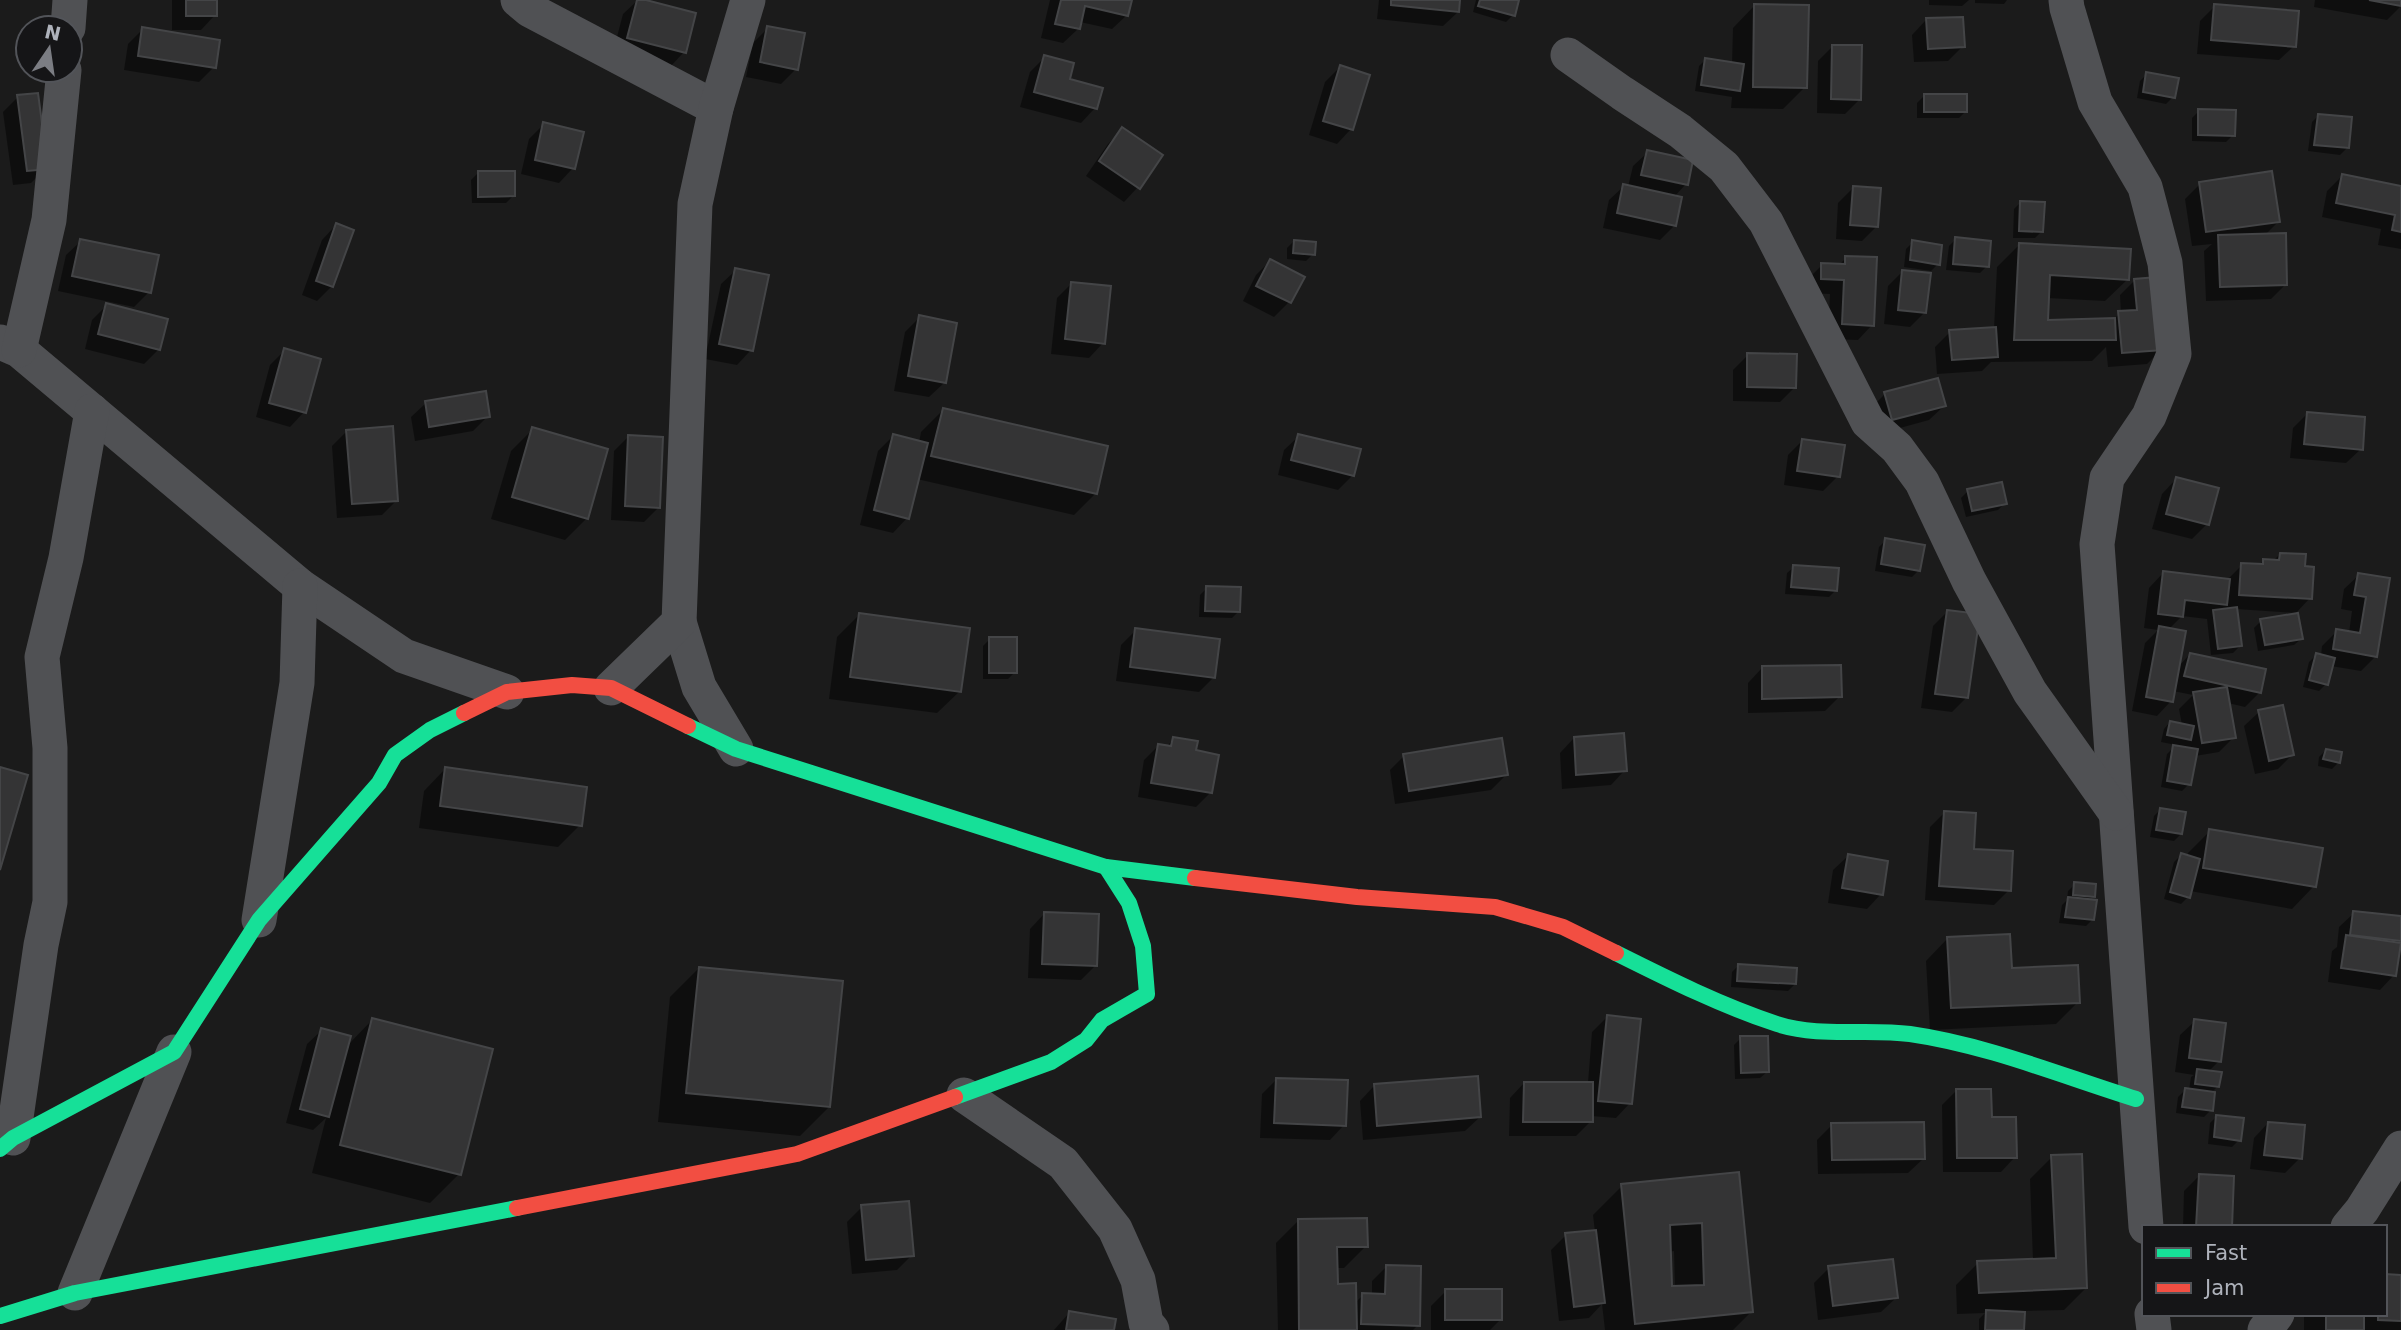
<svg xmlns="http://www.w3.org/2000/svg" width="2401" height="1330" font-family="'DejaVu Sans',sans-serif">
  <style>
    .shadow { fill: #0007; fill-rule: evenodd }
    .building { fill: #343435; stroke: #444547; stroke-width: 2; fill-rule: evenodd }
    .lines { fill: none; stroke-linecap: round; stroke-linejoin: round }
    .street { stroke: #505154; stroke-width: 35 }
    .fast { stroke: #16e098; stroke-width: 16 }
    .jam { stroke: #f24e42; stroke-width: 16 }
  </style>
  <rect width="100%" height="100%" fill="#1b1b1b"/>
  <g class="shadow">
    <polygon points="172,0 216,0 215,15 201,30 172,30"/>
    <polygon points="638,0 684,52 670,67 613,52 623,14"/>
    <polygon points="1050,0 1130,0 1127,15 1112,29 1080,22 1078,29 1063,43 1041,38"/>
    <polygon points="1379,0 1459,0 1458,12 1443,26 1377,19"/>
    <polygon points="1476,0 1517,0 1513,15 1506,22 1473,12"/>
    <polygon points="1929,0 1969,0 1962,6 1929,5"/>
    <polygon points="1975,0 2007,0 2004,4 1975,3"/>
    <polygon points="2315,0 2401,0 2401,6 2387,20 2314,7"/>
    <polygon points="1755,5 1805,87 1783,109 1731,108 1732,97 1695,91 1699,66 1706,59 1732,64 1733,28"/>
    <polygon points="2215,6 2294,46 2279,60 2197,54 2200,21"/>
    <polygon points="1926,20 1963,46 1948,61 1914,62 1912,35"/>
    <polygon points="768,28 796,69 781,84 746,77 753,43"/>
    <polygon points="143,29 214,67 199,82 124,70 128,44"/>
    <polygon points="1833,46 1860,99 1845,114 1817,113 1818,61"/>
    <polygon points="1045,57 1095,108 1081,123 1020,107 1030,72"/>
    <polygon points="1340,67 1351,129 1337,144 1309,135 1325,82"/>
    <polygon points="2147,74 2173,97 2166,104 2137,98 2140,81"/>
    <polygon points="1924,96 1966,111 1959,118 1917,118 1917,103"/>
    <polygon points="18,97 46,168 31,183 13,185 3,112"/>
    <polygon points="2199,111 2233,135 2226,142 2192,141 2192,118"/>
    <polygon points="2319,115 2347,148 2340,155 2308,151 2312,122"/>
    <polygon points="544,124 573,168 559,183 521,174 529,139"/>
    <polygon points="1122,130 1138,187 1124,202 1086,176 1108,144"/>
    <polygon points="1648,152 1686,184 1674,197 1674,226 1660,240 1603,228 1609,200 1624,186 1628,187 1633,166"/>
    <polygon points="478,173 513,196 506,203 472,203 471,180"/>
    <polygon points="2342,176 2401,188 2401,249 2378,245 2381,229 2322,217 2327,191"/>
    <polygon points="2200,184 2278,222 2265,235 2286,284 2271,299 2206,301 2204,251 2212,244 2192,246 2185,199"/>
    <polygon points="1853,188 1877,226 1862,241 1836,239 1838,203"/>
    <polygon points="2021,202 2042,231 2035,238 2013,238 2014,209"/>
    <polygon points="336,225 332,286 317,301 302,295 322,240"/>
    <polygon points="1956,239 1987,266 1980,273 1946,270 1949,246"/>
    <polygon points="81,241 149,292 134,307 58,291 66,255"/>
    <polygon points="1294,241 1313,254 1306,261 1287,259 1287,248"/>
    <polygon points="1913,242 1938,264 1931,271 1904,267 1906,249"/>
    <polygon points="2019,245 2128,279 2105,301 2047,298 2046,321 2112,320 2121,313 2120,295 2135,280 2162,349 2147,364 2108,367 2106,347 2092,361 1991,362 1982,371 1937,374 1935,347 1950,332 1994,329 1997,267"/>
    <polygon points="1846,258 1872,325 1858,340 1828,339 1830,294 1807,293 1807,280 1822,265 1838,266"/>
    <polygon points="1270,261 1302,278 1289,302 1274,317 1243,301 1256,275"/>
    <polygon points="736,270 751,350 737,365 705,359 721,284"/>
    <polygon points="1903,271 1925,312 1910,327 1884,324 1888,286"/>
    <polygon points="1072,283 1103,343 1089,358 1051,354 1057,298"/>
    <polygon points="107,305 159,349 144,364 85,349 92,320"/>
    <polygon points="920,317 944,383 929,397 894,391 905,332"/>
    <polygon points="285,350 304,412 290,427 256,417 270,365"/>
    <polygon points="1748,355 1795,387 1780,402 1733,401 1733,370"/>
    <polygon points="1885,394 1944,406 1929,420 1878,434 1871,408"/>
    <polygon points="426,403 488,416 473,431 415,441 411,417"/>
    <polygon points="943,410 1096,493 1074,515 917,479 907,518 893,533 860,525 878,451 893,436 919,443 921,432"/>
    <polygon points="2308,413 2361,449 2346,463 2290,458 2293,428"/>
    <polygon points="533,429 587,518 565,540 491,519 511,451"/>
    <polygon points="347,431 397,500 382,515 337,518 332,446"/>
    <polygon points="629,436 659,507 644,522 611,520 614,451"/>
    <polygon points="1299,436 1353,475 1338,490 1278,475 1284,450"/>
    <polygon points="1803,440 1838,476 1823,491 1784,485 1788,455"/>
    <polygon points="2176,479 2207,524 2192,539 2152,529 2162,494"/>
    <polygon points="1968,491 2005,503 1998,510 1966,517 1961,498"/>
    <polygon points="1886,540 1919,570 1912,577 1875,571 1879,547"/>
    <polygon points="2280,554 2303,568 2310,598 2296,613 2236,609 2240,646 2233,653 2211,655 2207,619 2182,616 2168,630 2178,667 2190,654 2260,692 2245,707 2228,703 2234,737 2219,752 2195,756 2189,784 2182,791 2161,787 2167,754 2176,745 2161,742 2164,729 2170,722 2182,725 2179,709 2193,695 2173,691 2171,701 2157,716 2132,711 2145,643 2158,630 2144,628 2149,588 2163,573 2227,580 2242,565 2258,566 2263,561 2273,561"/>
    <polygon points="1794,567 1836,590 1829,597 1785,594 1787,573"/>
    <polygon points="2359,575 2388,580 2376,656 2361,671 2331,666 2326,684 2319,691 2303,687 2309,662 2316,655 2321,656 2322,646 2337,631 2349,633 2352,611 2341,609 2344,589"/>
    <polygon points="1207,588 1239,611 1232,618 1199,617 1200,595"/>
    <polygon points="1947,612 1967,697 1952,712 1921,708 1933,626"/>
    <polygon points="859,615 960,691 937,713 829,699 837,637"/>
    <polygon points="2261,621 2301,639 2294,645 2258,651 2254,628"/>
    <polygon points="1136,630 1214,677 1199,692 1116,681 1121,645"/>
    <polygon points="990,639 1015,672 1008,679 983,679 983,646"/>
    <polygon points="1762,668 1840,696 1825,711 1748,713 1748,683"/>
    <polygon points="2259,712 2292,755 2278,769 2255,774 2244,726"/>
    <polygon points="1574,738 1625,770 1611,785 1562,789 1560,753"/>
    <polygon points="1174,739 1194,752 1211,792 1196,807 1138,797 1144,760 1158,746 1166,747"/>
    <polygon points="2326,750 2339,762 2332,769 2318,766 2319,757"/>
    <polygon points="1404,756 1506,775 1491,790 1395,804 1390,770"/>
    <polygon points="446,768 580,825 558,847 419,828 424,791"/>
    <polygon points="2161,809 2181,834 2174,841 2150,837 2154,816"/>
    <polygon points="1944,813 1972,851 2009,890 1994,905 1925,900 1930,827"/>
    <polygon points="2210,831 2314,886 2292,909 2190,891 2188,897 2181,904 2164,899 2174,862 2181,855 2187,857 2188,853"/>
    <polygon points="1848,856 1881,894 1867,909 1828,903 1833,870"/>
    <polygon points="2075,884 2093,896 2088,901 2092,920 2086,926 2059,923 2062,905 2067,900 2068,891"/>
    <polygon points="2354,913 2401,918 2401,950 2398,953 2394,975 2380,990 2328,982 2332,951 2337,947 2339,927"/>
    <polygon points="1044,914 1096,965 1081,980 1028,978 1030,929"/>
    <polygon points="1948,938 2010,970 2078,1002 2056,1024 1930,1030 1926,961"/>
    <polygon points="1739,965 1795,984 1788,991 1731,987 1732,972"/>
    <polygon points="699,968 829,1107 800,1136 658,1122 670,997"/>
    <polygon points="1607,1017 1630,1103 1616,1118 1591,1116 1591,1121 1576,1136 1509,1136 1510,1098 1524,1083 1588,1083 1592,1032"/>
    <polygon points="372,1020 459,1174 430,1203 312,1173 326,1118 313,1130 286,1123 307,1044 322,1030 347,1046"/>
    <polygon points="2195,1021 2219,1061 2208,1072 2217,1087 2211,1093 2211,1110 2204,1117 2176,1113 2178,1097 2185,1090 2189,1090 2191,1077 2194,1075 2175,1072 2180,1035"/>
    <polygon points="1741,1038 1767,1072 1760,1078 1735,1079 1734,1045"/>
    <polygon points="1276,1080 1344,1125 1330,1140 1260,1138 1262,1094"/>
    <polygon points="1374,1086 1480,1117 1465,1131 1363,1140 1360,1101"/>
    <polygon points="1957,1090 1990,1119 2015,1157 2001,1172 1943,1172 1942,1105"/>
    <polygon points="2217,1116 2239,1140 2232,1147 2208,1144 2210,1123"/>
    <polygon points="2268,1123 2300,1158 2285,1173 2250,1169 2254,1138"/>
    <polygon points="1832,1125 1923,1159 1908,1173 1818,1174 1817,1140"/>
    <polygon points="2052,1157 2086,1288 2064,1310 2023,1311 2022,1330 1979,1330 1979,1319 1985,1313 1957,1314 1956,1285 1978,1263 2033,1261 2030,1179"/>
    <path d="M 1737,1174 L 1751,1312 L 1733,1330 L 1605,1330 L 1602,1304 L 1589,1318 L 1559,1321 L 1551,1250 L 1566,1235 L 1595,1232 L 1593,1215 L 1622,1186 ZM 1674,1251 L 1675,1287 L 1670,1288 L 1669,1252 Z"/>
    <polygon points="2199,1176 2230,1227 2183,1227 2184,1191"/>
    <polygon points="862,1207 912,1255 897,1270 852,1274 847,1222"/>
    <polygon points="1298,1221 1366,1246 1344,1268 1336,1268 1336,1286 1355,1303 1363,1295 1372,1295 1372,1281 1387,1266 1418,1325 1413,1330 1278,1330 1276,1243"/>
    <polygon points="1829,1268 1896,1298 1881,1312 1818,1320 1814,1283"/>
    <polygon points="2401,1277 2401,1330 2304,1330 2304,1314 2385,1314"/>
    <polygon points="1446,1291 1501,1319 1490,1330 1431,1330 1431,1306"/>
    <polygon points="1069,1313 1112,1330 1054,1330"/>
  </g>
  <g class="building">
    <rect x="186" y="0" width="31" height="16"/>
    <polygon points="637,0 646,0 696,13 686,53 627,38"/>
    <polygon points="1061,0 1132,0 1128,16 1085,6 1080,29 1055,24"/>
    <polygon points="1391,0 1460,0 1459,12 1391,5"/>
    <polygon points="1480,0 1519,0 1515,16 1478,6"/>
    <polygon points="2369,0 2401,0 2401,6"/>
    <polygon points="1754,4 1809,5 1807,88 1753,87"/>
    <polygon points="2214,4 2299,11 2296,47 2211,40"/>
    <polygon points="1963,17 1965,47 1928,49 1926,18"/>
    <polygon points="767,26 805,33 798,70 760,62"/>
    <polygon points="142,27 220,40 216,68 138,56"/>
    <polygon points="1832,45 1862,45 1861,100 1831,99"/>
    <polygon points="1044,55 1074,63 1070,79 1103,88 1097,109 1034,92"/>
    <polygon points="1705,58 1744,64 1740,91 1701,85"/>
    <polygon points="1340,65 1370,75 1353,130 1323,121"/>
    <polygon points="2146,72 2179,78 2175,98 2143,92"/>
    <polygon points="38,93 48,169 27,171 17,95"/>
    <rect x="1924" y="94" width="43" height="18"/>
    <polygon points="2198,109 2236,110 2235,136 2198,135"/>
    <polygon points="2318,114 2352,117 2349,148 2314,145"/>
    <polygon points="543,122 584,132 575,169 535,160"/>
    <polygon points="1122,127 1163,155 1140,189 1099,161"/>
    <polygon points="1647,150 1693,160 1688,185 1641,175"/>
    <polygon points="478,171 515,171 515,196 478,197"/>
    <polygon points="2272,171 2280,222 2206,232 2199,182"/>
    <polygon points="2342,174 2401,186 2401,232 2392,230 2395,215 2336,203"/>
    <polygon points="1623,184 1682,197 1676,226 1617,213"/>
    <polygon points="1853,186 1881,188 1878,227 1850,225"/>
    <polygon points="2020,201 2045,202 2043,232 2019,231"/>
    <polygon points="336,223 354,230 333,287 316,281"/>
    <polygon points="2286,233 2287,285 2220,287 2218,235"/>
    <polygon points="1955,237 1991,241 1989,267 1953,264"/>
    <polygon points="80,239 159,255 151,293 72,276"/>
    <polygon points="1294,240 1316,242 1315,255 1293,253"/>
    <polygon points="1912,240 1942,245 1940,265 1910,260"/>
    <polygon points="2019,243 2131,249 2129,280 2050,275 2048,320 2115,318 2116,340 2014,340"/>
    <polygon points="1845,256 1877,257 1874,326 1842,324 1844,280 1821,279 1821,263 1845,264"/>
    <polygon points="1270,259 1305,277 1291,303 1256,286"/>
    <polygon points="735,268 769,275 753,351 719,344"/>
    <polygon points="1902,270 1931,273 1926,313 1898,310"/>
    <polygon points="2157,277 2163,350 2122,353 2118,311 2137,310 2134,279"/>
    <polygon points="1071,282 1111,286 1105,344 1065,339"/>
    <polygon points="106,303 168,319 160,350 98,334"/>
    <polygon points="919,315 957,323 946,383 908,376"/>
    <polygon points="1996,327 1998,357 1952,360 1949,330"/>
    <polygon points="284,348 321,359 306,413 269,403"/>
    <polygon points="1747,353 1797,354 1796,388 1747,387"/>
    <polygon points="1938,378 1946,406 1892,420 1884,392"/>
    <polygon points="486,391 490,417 429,427 425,401"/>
    <polygon points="943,408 1108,446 1097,494 931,456"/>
    <polygon points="2307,412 2365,417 2363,450 2304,444"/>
    <polygon points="393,426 398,501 352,504 346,430"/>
    <polygon points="532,427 608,449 588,519 512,497"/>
    <polygon points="893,434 928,443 909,519 874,510"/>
    <polygon points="1298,434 1361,449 1354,476 1291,460"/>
    <polygon points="628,435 663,437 660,508 625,506"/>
    <polygon points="1802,439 1845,445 1840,477 1797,471"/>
    <polygon points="2176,477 2219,488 2209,525 2166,514"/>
    <polygon points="2002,482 2007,504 1972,511 1967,489"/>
    <polygon points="1885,538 1925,545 1920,571 1881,564"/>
    <polygon points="2280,553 2306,554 2305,566 2314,567 2312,599 2239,595 2241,563 2263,564 2263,559 2279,560"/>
    <polygon points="1793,565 1839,568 1837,591 1791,587"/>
    <polygon points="2163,571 2230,579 2227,605 2185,600 2183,617 2158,614"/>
    <polygon points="2358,573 2390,578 2377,657 2333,649 2336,629 2360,633 2366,597 2354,595"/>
    <polygon points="1206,586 1241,587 1240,612 1205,611"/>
    <polygon points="2237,607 2242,646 2218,649 2213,610"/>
    <polygon points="1947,610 1980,614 1968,698 1935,694"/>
    <polygon points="859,613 970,628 961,692 850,677"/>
    <polygon points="2298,613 2303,639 2265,645 2260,619"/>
    <polygon points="2159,626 2186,631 2173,702 2146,697"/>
    <polygon points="1135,628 1220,639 1215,678 1130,667"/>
    <rect x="989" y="637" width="28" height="36"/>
    <polygon points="2190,653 2266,669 2261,693 2184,676"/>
    <polygon points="2316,653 2335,658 2328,685 2309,680"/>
    <polygon points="1841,665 1842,697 1762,699 1762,666"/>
    <polygon points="2227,687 2236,738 2202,743 2193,692"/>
    <polygon points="2283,705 2294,755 2269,761 2258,710"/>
    <polygon points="2170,721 2194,726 2191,740 2167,735"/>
    <polygon points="1624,733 1627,771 1576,775 1574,737"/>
    <polygon points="1173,737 1198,741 1196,750 1219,755 1212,793 1151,783 1158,744 1171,746"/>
    <polygon points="1502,738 1508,775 1409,791 1403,754"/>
    <polygon points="2173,745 2198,749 2191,785 2167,781"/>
    <polygon points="2326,749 2342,752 2340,763 2323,759"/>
    <polygon points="0,767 28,775 0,870"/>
    <polygon points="445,767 587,787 582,826 440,806"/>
    <polygon points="2160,808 2186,812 2182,834 2156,830"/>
    <polygon points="1944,811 1976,813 1974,849 2013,851 2011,891 1939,886"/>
    <polygon points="2209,829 2323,848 2316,887 2203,868"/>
    <polygon points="2181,853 2200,859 2190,898 2170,892"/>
    <polygon points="1848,854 1888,861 1883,895 1842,888"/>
    <polygon points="2074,882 2096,884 2095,897 2073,895"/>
    <polygon points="2068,897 2097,900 2094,920 2065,917"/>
    <polygon points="2353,911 2401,916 2401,941 2350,935"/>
    <polygon points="1044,912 1099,914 1097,966 1042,964"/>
    <polygon points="2010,934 2012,968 2078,965 2080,1003 1951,1008 1947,937"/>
    <polygon points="2346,935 2401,943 2396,976 2341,968"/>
    <polygon points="1738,964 1797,968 1796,984 1737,981"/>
    <polygon points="699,967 843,981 830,1107 686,1093"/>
    <polygon points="1607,1015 1641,1019 1632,1104 1598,1101"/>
    <polygon points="372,1018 493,1049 461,1175 340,1145"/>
    <polygon points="2194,1019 2226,1023 2221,1062 2189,1058"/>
    <polygon points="321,1028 351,1036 329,1117 300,1109"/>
    <polygon points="1740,1036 1768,1036 1769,1072 1741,1073"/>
    <polygon points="2197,1069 2222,1072 2219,1087 2195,1084"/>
    <polygon points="1478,1076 1481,1117 1377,1126 1374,1084"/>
    <polygon points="1276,1078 1348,1080 1346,1126 1274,1123"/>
    <polygon points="1524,1082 1593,1082 1593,1122 1523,1122"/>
    <polygon points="2185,1088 2215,1092 2213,1111 2182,1107"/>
    <polygon points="1956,1089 1991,1089 1992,1117 2016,1117 2017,1158 1957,1158"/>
    <polygon points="2216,1115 2244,1118 2241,1141 2214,1137"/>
    <polygon points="1924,1122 1925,1159 1832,1160 1831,1123"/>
    <polygon points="2268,1122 2305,1125 2302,1159 2264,1155"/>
    <polygon points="2082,1154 2087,1288 1979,1293 1977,1261 2056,1258 2051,1155"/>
    <path d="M 1739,1172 L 1753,1312 L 1635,1324 L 1621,1184 ZM 1702,1223 L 1704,1285 L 1672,1286 L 1670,1225 Z"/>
    <polygon points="2199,1174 2234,1176 2232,1227 2196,1227"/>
    <polygon points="909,1201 914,1256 866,1260 861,1205"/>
    <polygon points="1367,1218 1368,1247 1337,1247 1338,1284 1356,1283 1357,1330 1299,1330 1298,1219"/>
    <polygon points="1596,1230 1605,1303 1574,1307 1565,1233"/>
    <polygon points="1893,1259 1898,1298 1833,1306 1828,1266"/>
    <polygon points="1386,1265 1421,1266 1420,1326 1361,1324 1362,1293 1385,1294"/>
    <polygon points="2385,1274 2401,1275 2401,1321 2378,1320 2378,1314 2385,1314"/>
    <rect x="1445" y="1289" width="57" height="31"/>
    <polygon points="1986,1310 2025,1312 2024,1330 1985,1330"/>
    <polygon points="1069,1311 1116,1319 1114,1330 1066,1330"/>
    <rect x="2326" y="1314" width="38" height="16"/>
  </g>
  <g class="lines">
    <g class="street">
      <polyline points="518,0 530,10 716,108"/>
      <polyline points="2066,0 2067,8 2095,102 2145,187 2165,263 2174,354 2149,416 2107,478 2097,544 2146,1227"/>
      <polyline points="68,28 70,0"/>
      <polyline points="1568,55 1622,93 1680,131 1724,167 1766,222 1868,422 1897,448 1922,482 1969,581 2030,692 2116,813"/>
      <polyline points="0,342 19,350 300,586 404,656 507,692"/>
      <polyline points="19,350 49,220 64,70"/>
      <polyline points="679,622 699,687 736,749"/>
      <polyline points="611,688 679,622 695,204 716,108 748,0"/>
      <polyline points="259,920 297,683 300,586"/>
      <polyline points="964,1095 1063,1163 1115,1229 1138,1280 1146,1323 1152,1330"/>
      <polyline points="13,1138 41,945 50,902 50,748 42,657 66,558 92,411"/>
      <polyline points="2348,1227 2362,1210 2401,1148"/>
      <polyline points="75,1293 174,1052"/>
      <polyline points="2152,1314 2154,1330"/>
      <polyline points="2265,1330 2277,1314"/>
    </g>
    <g class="fast">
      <polyline points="688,726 736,749 1106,867 1195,878"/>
      <path d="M 1616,953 C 1668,979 1722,1006 1777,1024 C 1820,1038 1866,1028 1910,1034 C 1987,1045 2062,1076 2136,1099"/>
      <polyline points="955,1097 1051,1062 1086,1040 1102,1020 1147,994 1143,946 1129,903 1106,867"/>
      <polyline points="0,1149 13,1138 174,1052 259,920 379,783 395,755 430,730 464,713"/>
      <polyline points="0,1316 75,1293 517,1208"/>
    </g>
    <g class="jam">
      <polyline points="464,713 507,692 572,685 611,688 688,726"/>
      <polyline points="1195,878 1357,897 1495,907 1563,927 1616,953"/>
      <polyline points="517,1208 797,1154 955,1097"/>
    </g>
  </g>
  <rect x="2142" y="1225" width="245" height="91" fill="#151517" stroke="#525459" stroke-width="2"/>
  <rect x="2156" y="1248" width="35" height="10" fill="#16e098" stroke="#525459" stroke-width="2"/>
  <text x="2205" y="1260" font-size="21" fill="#aeb2bb">Fast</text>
  <rect x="2156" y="1283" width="35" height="10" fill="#f24e42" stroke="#525459" stroke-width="2"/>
  <text x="2205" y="1295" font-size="21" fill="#aeb2bb">Jam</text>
  <g transform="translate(49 49) rotate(13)"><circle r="33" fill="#151517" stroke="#525459" stroke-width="2"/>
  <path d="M0-5L12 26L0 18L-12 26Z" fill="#7b7d83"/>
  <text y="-10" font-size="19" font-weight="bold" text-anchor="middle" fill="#aeb2bb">N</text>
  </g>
</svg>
